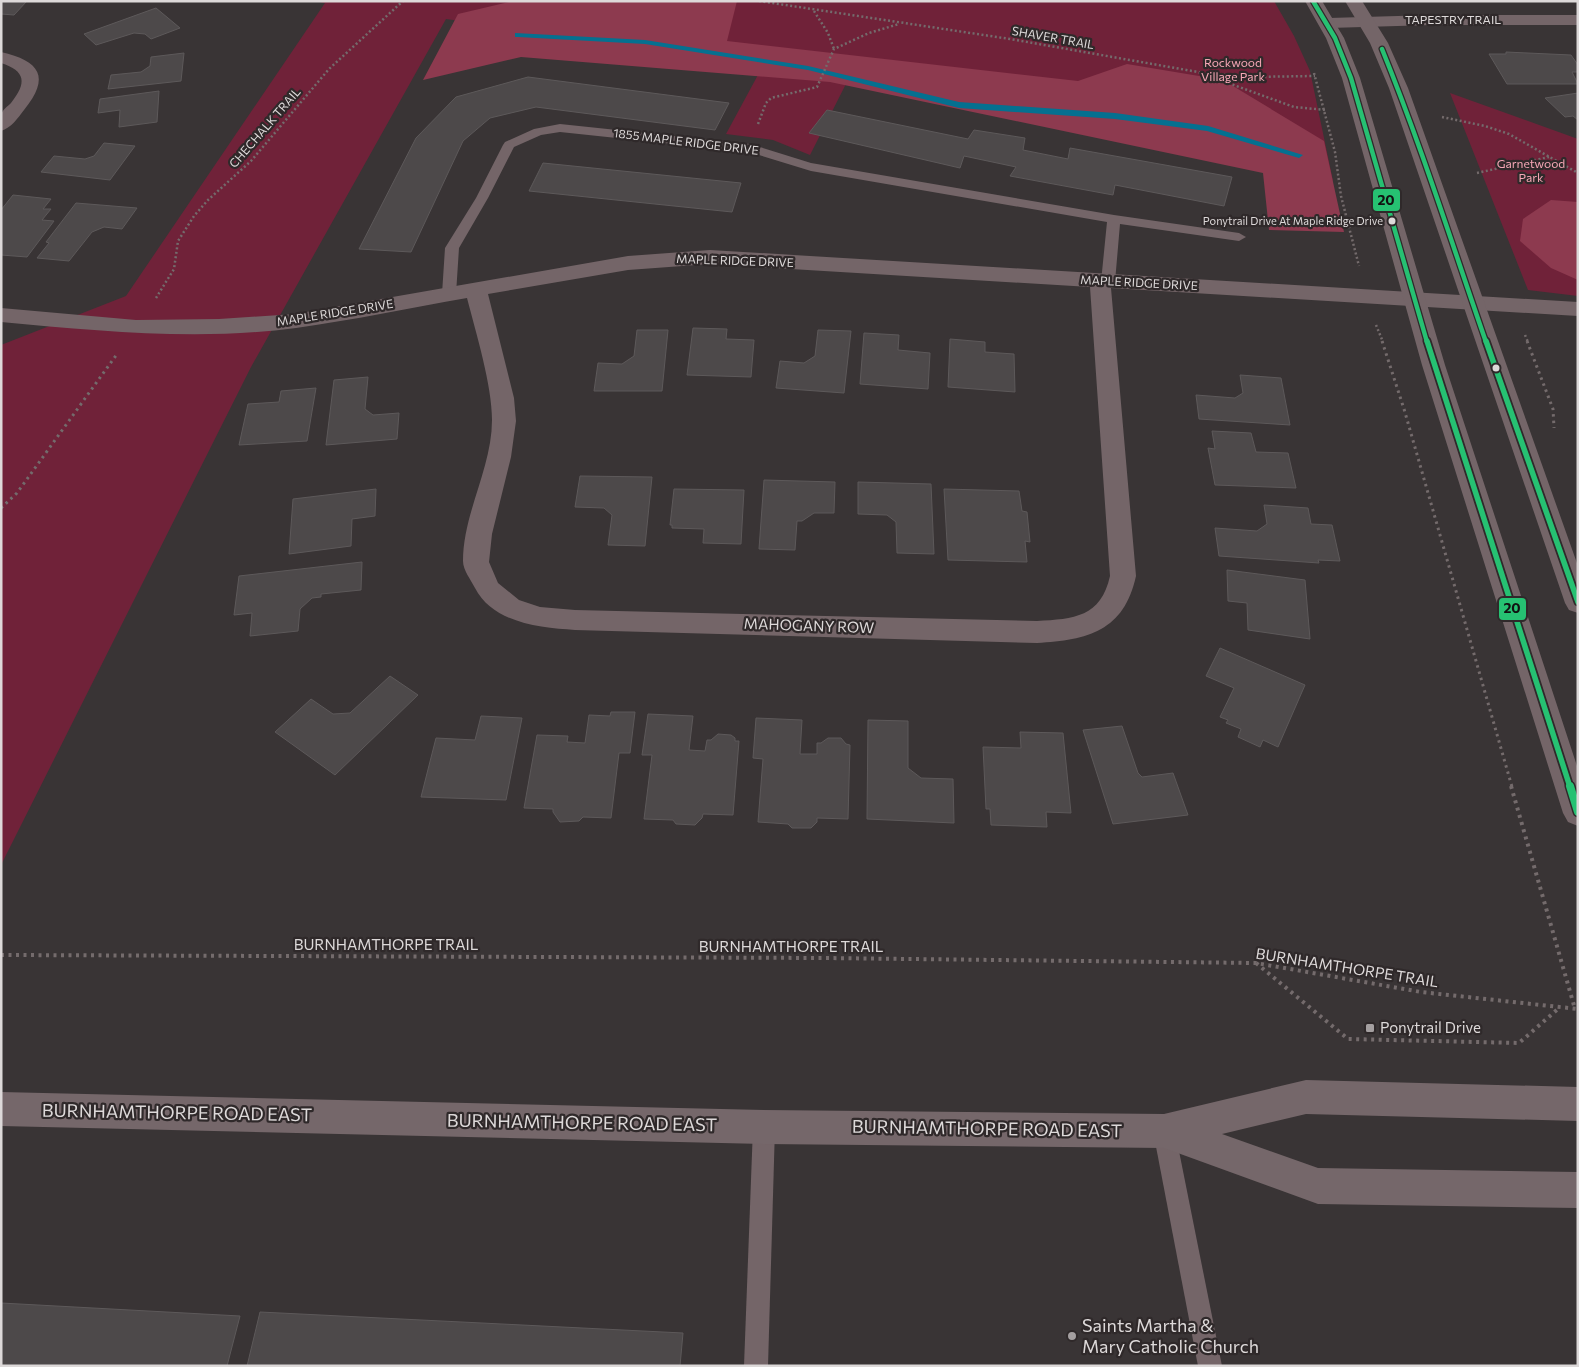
<svg xmlns="http://www.w3.org/2000/svg" width="1579" height="1367" font-family="Commissioner,sans-serif">
  <style>
    .green { fill: #702239 }
    .forest { fill: #8d3a4f }
    .lines { fill: none; stroke-linecap: round; stroke-linejoin: round }
    .stream { fill: #057090; fill-rule: evenodd }
    .building { fill: #4d494a; stroke: #5d595a }
    .path-far2 { stroke: #746b6c; stroke-width: 2.5; stroke-dasharray: 2 2.5; stroke-linecap: butt }
    .path-far1 { stroke: #746b6c; stroke-width: 3; stroke-dasharray: 2.5 4; stroke-linecap: butt }
    .path { stroke: #746b6c; stroke-width: 4; stroke-dasharray: 3 4.5; stroke-linecap: butt }
    .service { fill: #746568; fill-rule: evenodd }
    .minor { fill: #746568; fill-rule: evenodd }
    .tertiary { fill: #746568; fill-rule: evenodd }
    .secondary { fill: #75676a; fill-rule: evenodd }
    .bus-1-far2-casing { stroke: #2f292a; stroke-width: 7 }
    .bus-1-far1-casing { stroke: #2f292a; stroke-width: 9 }
    .bus-1-casing { stroke: #2f292a; stroke-width: 11 }
    .bus-1-far2 { stroke: #26c172; stroke-width: 4.5 }
    .bus-1-far1 { stroke: #26c172; stroke-width: 5.5 }
    .bus-1 { stroke: #26c172; stroke-width: 8 }
    .bus-dot { fill: #ddd9d9; stroke: #2f292a; stroke-width: 2 }
    .poi-dot { fill: #a49fa0; stroke: #2f292a; stroke-width: 2 }
    .labels { text-anchor: middle; stroke-width: 4.5; stroke-linejoin: round; paint-order: stroke }
    .far-bus-label { font-size: 11px; fill: #ddd9d9; stroke: #2f292a; text-anchor: end }
    .far-street-label { font-size: 12px; fill: #ddd9d9; stroke: #2f292a }
    .far-park-label { font-size: 12px; fill: #f7a7b6; stroke: #2f292a }
    .street-label { font-size: 15px; fill: #ddd9d9; stroke: #2f292a }
    .poi-label { font-size: 15px; fill: #ddd9d9; stroke: #2f292a; text-anchor: start }
    .near-street-label { font-size: 18px; fill: #ddd9d9; stroke: #2f292a }
    .near-poi-label { font-size: 18px; fill: #ddd9d9; stroke: #2f292a; text-anchor: start }
    .line-badge { stroke: #2f292a; stroke-width: 2 }
    .pale-badge-label { font-size: 14px; text-anchor: middle; font-weight: bold; fill: #111 }
  </style>
  <rect width="100%" height="100%" fill="#393435"/>
  <g class="green">
    <polygon points="315,1 1274,1 1294,36 1310,71 1333,181 1299,155 851,74 810,155 773,140 726,134 765,62 446,19 251,367 1,865 1,345 126,296 325,3"/>
    <polygon points="1450,93 1578,139 1578,296 1528,290"/>
  </g>
  <g class="forest">
    <polygon points="513,1 737,1 727,41 1078,81 1127,64 1223,80 1324,141 1344,232 1269,230 1263,173 830,82 521,57 423,80 458,14"/>
    <polygon points="1551,200 1578,202 1578,280 1551,268 1520,241 1523,219"/>
  </g>
  <g class="lines">
    <polygon class="stream" points="515,33 645,40 808,66 959,102 1115,113 1208,126 1303,155 1299,158 1207,131 1115,119 959,108 808,70 645,44 518,37 515,37"/>
  </g>
  <g class="building">
    <polygon points="1,1 27,1 14,15 1,14"/>
    <polygon points="156,8 180,28 151,39 145,34 134,33 96,45 84,34"/>
    <polygon points="1506,52 1571,55 1578,65 1578,72 1572,72 1578,84 1507,84 1489,54 1506,54"/>
    <polygon points="184,53 181,81 108,89 111,75 141,72 150,66 151,57"/>
    <polygon points="528,77 729,103 715,130 536,107 490,118 463,141 411,252 359,249 416,138 456,97"/>
    <polygon points="159,91 157,122 119,127 120,110 98,113 100,99"/>
    <polygon points="1578,93 1578,120 1573,116 1565,117 1545,98"/>
    <polygon points="827,110 968,139 974,130 1025,138 1023,150 1068,159 1070,148 1232,177 1224,206 1115,185 1113,195 1010,176 1016,167 964,156 960,168 809,133"/>
    <polygon points="104,143 135,146 110,180 41,172 54,156 85,159 94,156"/>
    <polygon points="543,163 741,183 732,212 529,191"/>
    <polygon points="13,195 51,199 43,209 51,209 42,220 54,221 27,257 1,255 1,210"/>
    <polygon points="76,203 137,208 122,229 104,227 92,232 69,261 37,258 49,243 46,242"/>
    <polygon points="693,328 727,329 726,339 754,340 751,377 687,375"/>
    <polygon points="637,330 668,330 662,391 594,391 598,363 622,364 634,356"/>
    <polygon points="818,330 851,331 844,393 776,388 780,361 804,363 815,356"/>
    <polygon points="864,333 899,335 898,350 930,353 928,389 860,384"/>
    <polygon points="950,339 985,342 985,352 1014,354 1015,392 948,387"/>
    <polygon points="1240,375 1281,378 1290,425 1199,419 1196,395 1235,398 1243,393"/>
    <polygon points="368,377 365,409 373,415 399,413 397,439 326,445 334,380"/>
    <polygon points="316,388 307,441 239,445 248,404 279,402 281,391"/>
    <polygon points="1212,431 1251,433 1256,452 1288,453 1296,488 1215,485 1208,448 1215,449"/>
    <polygon points="580,476 652,477 645,546 608,545 612,515 604,508 575,507"/>
    <polygon points="764,480 835,482 834,513 814,513 802,521 797,521 795,550 759,549"/>
    <polygon points="858,482 931,484 934,554 897,553 896,522 887,515 858,514"/>
    <polygon points="376,489 375,516 352,519 351,546 289,554 293,499"/>
    <polygon points="674,489 744,490 741,544 703,543 704,529 672,528 672,525 670,525"/>
    <polygon points="944,489 1019,491 1022,511 1027,512 1030,542 1025,541 1027,562 948,560"/>
    <polygon points="1264,505 1308,508 1311,524 1332,525 1340,561 1318,560 1319,563 1219,556 1215,528 1257,531 1267,524"/>
    <polygon points="362,562 361,590 321,594 321,597 312,598 300,609 298,631 250,636 252,613 234,615 239,576"/>
    <polygon points="1227,570 1305,580 1310,639 1248,630 1247,603 1228,601"/>
    <polygon points="1220,648 1305,685 1278,747 1263,740 1260,747 1238,737 1241,729 1226,723 1228,720 1220,717 1234,688 1206,676"/>
    <polygon points="390,676 418,695 335,775 275,732 311,699 333,714 350,713"/>
    <polygon points="611,712 635,712 630,753 619,753 611,818 583,817 579,821 560,822 553,812 553,809 524,808 537,735 568,736 567,742 585,743 589,715 610,716"/>
    <polygon points="648,714 693,716 689,750 705,751 707,740 711,740 718,734 731,735 735,738 735,741 739,741 733,815 703,814 702,818 695,825 676,824 673,820 644,819 652,755 642,755"/>
    <polygon points="481,716 522,718 506,800 421,797 436,738 475,740"/>
    <polygon points="756,718 802,720 800,754 817,754 817,743 821,743 828,738 841,738 846,744 850,745 848,819 817,818 817,822 811,828 792,828 788,824 758,822 763,759 753,758"/>
    <polygon points="868,720 908,721 908,768 921,778 953,779 954,823 867,819"/>
    <polygon points="1122,726 1138,773 1142,777 1173,773 1188,815 1113,824 1083,730"/>
    <polygon points="1020,732 1063,733 1071,813 1046,812 1047,827 991,825 990,809 986,809 983,747 1021,748"/>
    <polygon points="1,1303 240,1316 227,1366 1,1366"/>
    <polygon points="260,1312 683,1333 680,1366 247,1366"/>
  </g>
  <g class="lines">
    <g class="path-far2">
      <polyline points="759,1 1010,39 1198,72 1294,107 1326,110"/>
      <polyline points="814,11 828,33 834,49"/>
      <polyline points="1206,73 1246,77 1315,76"/>
      <polyline points="1314,73 1335,152 1341,196 1359,266"/>
      <polyline points="1442,117 1485,126 1509,134 1578,173"/>
      <polyline points="758,124 766,103 771,98 817,87 834,49 869,33 899,24"/>
      <polyline points="1477,173 1549,157"/>
      <polyline points="156,298 174,269 178,241 194,216 208,200 251,161 329,69 403,1"/>
      <polyline points="1376,325 1383,342"/>
      <polyline points="1525,335 1528,342"/>
    </g>
    <g class="path-far1">
      <polyline points="1382,341 1404,409 1512,787"/>
      <polyline points="1527,341 1553,409 1554,428"/>
      <polyline points="1,508 17,493 117,354"/>
    </g>
    <g class="path">
      <polyline points="1511,786 1575,1009"/>
      <polyline points="1,955 824,958 1256,963 1421,992 1578,1009"/>
      <polyline points="1256,963 1348,1039 1519,1043 1559,1008"/>
    </g>
    <g class="service">
      <polygon points="560,124 750,144 811,163 1114,215 1239,233 1246,237 1239,241 1120,224 1115,282 1113,285 1103,285 1101,282 1107,222 811,171 749,152 560,132 541,135 514,147 488,198 459,248 456,294 454,297 444,297 442,294 445,248 476,198 503,145 505,142 534,129"/>
      <polygon points="764,1116 772,1119 775,1127 768,1366 744,1366 753,1127 756,1119"/>
      <polygon points="1164,1120 1172,1123 1175,1131 1222,1366 1198,1366 1153,1131 1156,1123"/>
    </g>
    <g class="minor">
      <polygon points="1432,15 1578,15 1578,25 1432,25 1329,28 1323,27 1320,23 1323,19 1329,18"/>
      <path d="M 1,52 C 40,61 51,77 24,110 C 18,118 11,128 1,131 C 1,126 0,120 1,115 C 2,110 8,106 11,103 C 27,83 26,71 1,63 Z"/>
      <path d="M 710,250 L 1578,302 L 1578,316 L 1111,288 L 1136,576 C 1124,631 1088,640 1037,643 L 575,630 C 540,628 493,623 475,588 C 471,580 463,570 463,561 C 463,513 492,468 492,420 C 492,385 476,333 467,298 C 410,308 353,320 296,328 C 198,341 99,331 1,322 L 1,308 L 136,320 L 219,319 L 295,314 L 628,256 ZM 710,264 L 1090,287 L 1110,576 C 1101,617 1074,619 1037,621 L 575,610 L 540,607 L 519,600 L 498,583 L 489,562 L 492,534 L 511,457 L 516,421 L 514,398 L 488,294 L 628,270 Z"/>
    </g>
    <g class="tertiary">
      <polygon points="1305,1 1322,1 1344,38 1360,78 1445,365 1578,769 1578,826 1568,822 1563,813 1422,365 1342,78 1326,38"/>
      <polygon points="1345,1 1362,1 1388,43 1408,88 1578,566 1578,613 1569,610 1565,603 1389,88 1370,43"/>
    </g>
    <polygon class="secondary" points="1306,1080 1578,1087 1578,1121 1306,1114 1222,1134 1318,1168 1578,1172 1578,1208 1318,1204 1164,1148 764,1144 1,1126 1,1092 764,1110 1164,1114"/>
    <g class="bus-1-far2-casing">
      <g id="bus-1-far2">
        <polyline points="1313,1 1335,38 1351,78 1427,342"/>
        <path d="M 1382,49 C 1421,145 1452,244 1486,342"/>
      </g>
    </g>
    <g class="bus-1-far1-casing">
      <g id="bus-1-far1">
        <polyline points="1427,341 1570,787"/>
        <polyline points="1486,341 1578,602"/>
      </g>
    </g>
    <g class="bus-1-casing">
      <polyline id="bus-1" points="1570,786 1578,812"/>
    </g>
    <use href="#bus-1-far2" class="bus-1-far2"/>
    <use href="#bus-1-far1" class="bus-1-far1"/>
    <use href="#bus-1" class="bus-1"/>
  </g>
  <g class="bus-dot">
    <circle cx="1392" cy="221" r="4.5"/>
    <circle cx="1496" cy="368" r="4.5"/>
  </g>
  <g class="poi-dot">
    <rect x="1365" y="1023" width="10" height="10" rx="2.5"/>
    <circle cx="1072" cy="1336" r="5"/>
  </g>
  <g class="labels">
    <g class="far-bus-label">
      <text x="1383" y="225">Ponytrail Drive At Maple Ridge Drive</text>
    </g>
    <g class="far-street-label">
      <text x="1453" y="24">TAPESTRY TRAIL</text>
      <text transform="translate(1053 38) rotate(10)" y="4">SHAVER TRAIL</text>
      <text transform="translate(265 128) rotate(-49)" y="4">CHECHALK TRAIL</text>
      <text transform="translate(686 142) rotate(7)" y="4">1855 MAPLE RIDGE DRIVE</text>
      <text transform="translate(735 261) rotate(2)" y="4">MAPLE RIDGE DRIVE</text>
      <text transform="translate(1139 283) rotate(3)" y="4">MAPLE RIDGE DRIVE</text>
      <text transform="translate(335 313) rotate(-9)" y="4">MAPLE RIDGE DRIVE</text>
    </g>
    <g class="far-park-label">
      <text x="1233" y="67">Rockwood<tspan x="1233" dy="14">Village Park</tspan></text>
      <text x="1531" y="168">Garnetwood<tspan x="1531" dy="14">Park</tspan></text>
    </g>
    <g class="street-label">
      <text transform="translate(809 626) rotate(2)" y="5">MAHOGANY ROW</text>
      <text x="386" y="950">BURNHAMTHORPE TRAIL</text>
      <text x="791" y="952">BURNHAMTHORPE TRAIL</text>
      <text transform="translate(1347 968) rotate(9)" y="5">BURNHAMTHORPE TRAIL</text>
    </g>
    <g class="poi-label">
      <text x="1380" y="1033">Ponytrail Drive</text>
    </g>
    <g class="near-street-label">
      <text transform="translate(177 1113) rotate(1)" y="6">BURNHAMTHORPE ROAD EAST</text>
      <text transform="translate(582 1123) rotate(1)" y="6">BURNHAMTHORPE ROAD EAST</text>
      <text transform="translate(987 1129) rotate(1)" y="6">BURNHAMTHORPE ROAD EAST</text>
    </g>
    <g class="near-poi-label">
      <text x="1082" y="1332">Saints Martha &amp;<tspan x="1082" dy="21">Mary Catholic Church</tspan></text>
    </g>
  </g>
  <g class="line-badge">
    <rect x="1372" y="188" width="29" height="24" rx="5" fill="#26c172"/>
    <rect x="1498" y="597" width="29" height="24" rx="5" fill="#26c172"/>
  </g>
  <g class="pale-badge-label">
    <text x="1386" y="205">20</text>
    <text x="1512" y="613">20</text>
  </g>
  <rect width="1579" height="1367" fill="none" stroke="#ddd9d9" stroke-width="5"/>
</svg>
